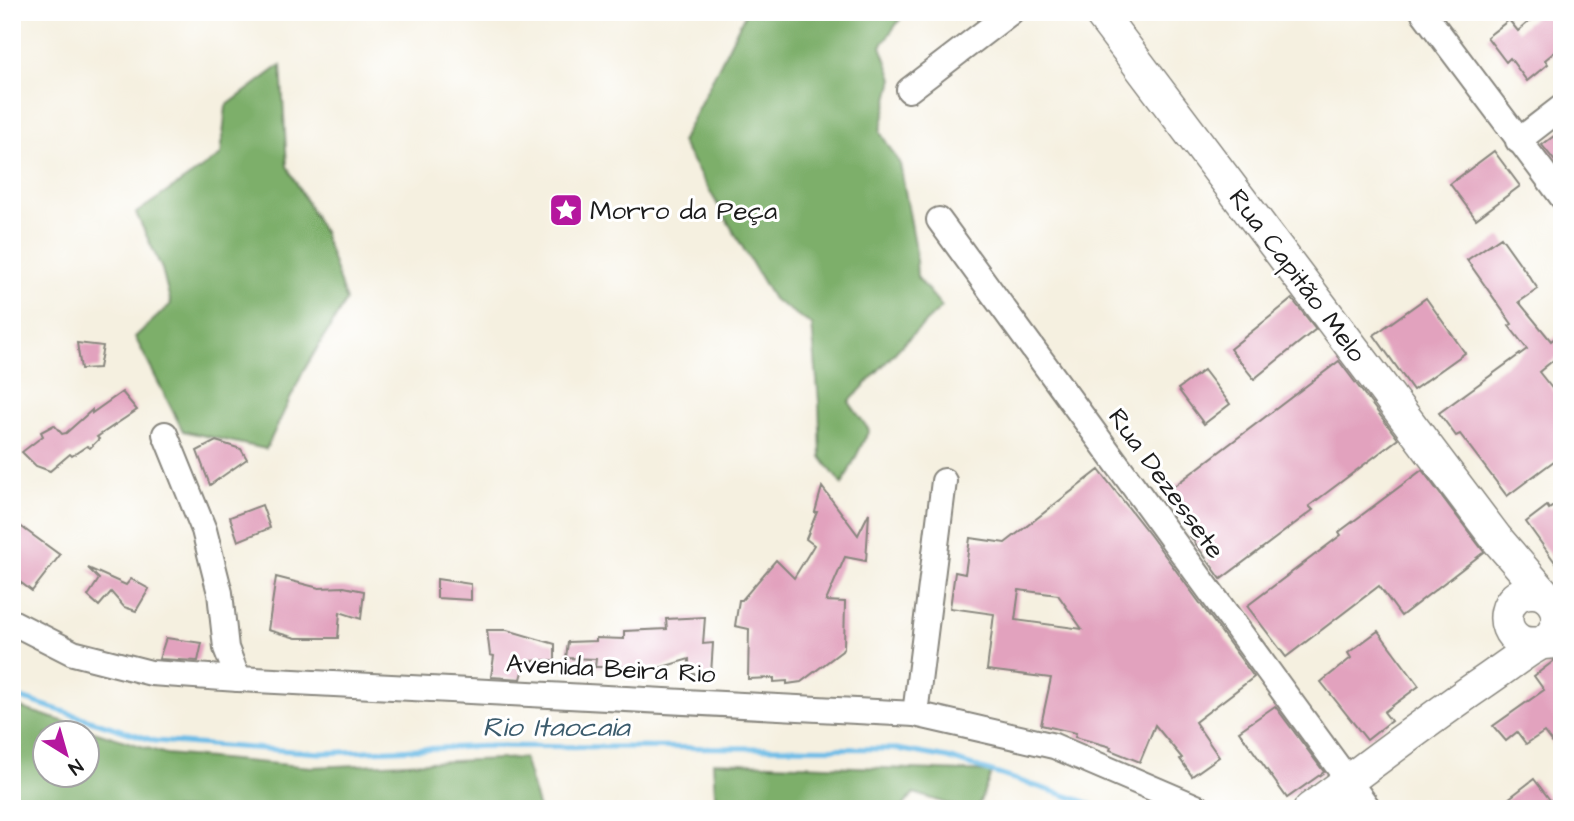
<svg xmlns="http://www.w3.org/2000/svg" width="1574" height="821" font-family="'Architects Daughter',sans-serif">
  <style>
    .forest { fill: #7daf6a; stroke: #4c6643; stroke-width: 2; fill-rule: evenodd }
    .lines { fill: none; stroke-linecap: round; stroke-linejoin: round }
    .stream { stroke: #6bbbe6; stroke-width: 5 }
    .building { fill: #e2a2be; fill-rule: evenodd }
    .minor-casing { stroke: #88867e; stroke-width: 28 }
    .major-casing { stroke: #88867e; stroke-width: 35 }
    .minor { stroke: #fff; stroke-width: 24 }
    .major { stroke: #fff; stroke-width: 32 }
    .labels { text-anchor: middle; stroke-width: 6; stroke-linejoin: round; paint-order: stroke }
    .poi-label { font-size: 26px; fill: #1c1c1c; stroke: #fff; text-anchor: start }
    .street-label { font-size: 26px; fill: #1c1c1c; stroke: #fff }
    .water-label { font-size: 28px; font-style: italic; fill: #3c5c6d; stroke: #fff }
  </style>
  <rect width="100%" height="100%" fill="#fff"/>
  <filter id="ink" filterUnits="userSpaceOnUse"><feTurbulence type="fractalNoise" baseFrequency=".0143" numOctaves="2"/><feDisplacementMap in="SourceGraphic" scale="14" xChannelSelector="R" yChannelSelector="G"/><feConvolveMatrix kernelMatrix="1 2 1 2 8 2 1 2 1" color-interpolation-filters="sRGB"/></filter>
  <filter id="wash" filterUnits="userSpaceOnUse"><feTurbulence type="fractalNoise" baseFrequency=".00686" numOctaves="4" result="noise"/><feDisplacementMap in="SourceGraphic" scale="28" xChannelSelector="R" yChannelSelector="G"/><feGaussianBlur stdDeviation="1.57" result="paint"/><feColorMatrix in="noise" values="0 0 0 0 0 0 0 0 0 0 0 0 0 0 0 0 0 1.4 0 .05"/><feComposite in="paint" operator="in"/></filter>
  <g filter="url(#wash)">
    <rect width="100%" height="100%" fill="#f5f0e0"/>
    <g class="forest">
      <polygon points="746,12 895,12 901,18 881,46 893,79 880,132 900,164 915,244 917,277 942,307 904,343 849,402 869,430 842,485 821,457 819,402 812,325 773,299 681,142"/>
      <polygon points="281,65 287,166 323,232 346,301 303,372 266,449 183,431 135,337 171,304 162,269 136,213 221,155 226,106"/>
      <path d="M 12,705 L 166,754 L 312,767 L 524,758 L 539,809 L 12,809 ZM 46,734 L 88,734 L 88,776 L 46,776 Z"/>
      <polygon points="713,762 992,772 977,809 964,809 914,793 901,809 716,809"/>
    </g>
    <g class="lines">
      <polyline class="stream" points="12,695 155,741 320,753 490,746 897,749 948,758 1086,802 1099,809"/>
    </g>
    <g id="blocks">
      <g class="building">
        <polygon points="1540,12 1555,12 1562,20 1562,46 1545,60 1548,64 1527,81 1510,58 1506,62 1487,37 1509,20 1518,31"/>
        <polygon points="1562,130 1562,170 1542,145"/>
        <polygon points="1494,151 1520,186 1476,219 1450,184"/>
        <polygon points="1501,237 1538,289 1519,302 1551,341 1562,332 1562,353 1539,372 1562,401 1562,455 1507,496 1460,434 1456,436 1439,413 1527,349 1509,326 1512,324 1467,260"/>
        <polygon points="1426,298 1465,353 1413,390 1374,335"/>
        <polygon points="1292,299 1316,329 1254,379 1230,349"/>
        <polygon points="77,343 103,346 99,368 81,369"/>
        <polygon points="1339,361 1398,439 1309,506 1313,510 1221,579 1190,536 1198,530 1169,490"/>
        <polygon points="1204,370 1230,404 1204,424 1178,389"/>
        <polygon points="122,392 137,410 97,437 99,439 90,448 87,446 72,456 70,454 50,471 36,466 22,452 43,436 41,432 54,425 62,434 66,433 92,410 92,413"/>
        <polygon points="216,441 241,449 247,459 210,485 197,451"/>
        <path d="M 1099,470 L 1150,535 L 1254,677 L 1195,722 L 1219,757 L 1192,776 L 1180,759 L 1182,758 L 1155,725 L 1140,762 L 1110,750 L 1111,747 L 1075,737 L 1076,733 L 1041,725 L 1051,678 L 987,670 L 994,614 L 950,608 L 955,572 L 965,574 L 970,538 L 1005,543 ZM 1019,590 L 1058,595 L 1082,629 L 1015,620 Z"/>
        <polygon points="1422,470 1484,552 1401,616 1379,586 1286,657 1247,606 1341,535 1339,532"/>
        <polygon points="822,487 858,535 869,513 866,561 845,557 826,601 845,602 844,647 842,651 801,682 787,684 787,681 774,682 774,678 748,679 749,629 735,626 739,600 742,600 776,560 794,578 814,545 806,539 817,512 815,512"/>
        <polygon points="1562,500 1562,572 1526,522 1547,506 1549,509"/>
        <polygon points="262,505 270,528 238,541 230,517"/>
        <polygon points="12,520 60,555 32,591 12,576 12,548 15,545 12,540"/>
        <polygon points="88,568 126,585 131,579 149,589 136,611 124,607 111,592 99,606 88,596 99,579"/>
        <polygon points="276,577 319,588 344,587 364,591 361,619 340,612 338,638 296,638 268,630"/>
        <polygon points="437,579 471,584 471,600 437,598"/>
        <polygon points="705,617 703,644 713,643 711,674 689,674 689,659 656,669 656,667 625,674 624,667 595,667 596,659 566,658 568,642 596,641 596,638 624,639 624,631 667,629 666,619"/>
        <polygon points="487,630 507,630 555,644 555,660 526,661 521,679 491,677 494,656 490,655"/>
        <polygon points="1378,631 1419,686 1384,712 1391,721 1367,740 1321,682 1351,658 1348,653"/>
        <polygon points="166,638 202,643 198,661 159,659"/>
        <polygon points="1555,660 1562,660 1562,756 1544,732 1526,744 1517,732 1506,741 1493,726 1544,690 1534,676"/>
        <polygon points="1275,706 1324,772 1287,798 1239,731"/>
        <polygon points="1534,779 1550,800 1539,809 1495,809"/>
      </g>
    </g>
  </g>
  <g filter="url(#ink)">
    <use href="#blocks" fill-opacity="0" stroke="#88867e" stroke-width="2"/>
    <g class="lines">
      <g class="minor-casing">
        <g id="minor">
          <polyline points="1423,12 1562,197"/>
          <polyline points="909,90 1011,12"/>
          <polyline points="1518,141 1562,107"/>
          <polyline points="939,220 1369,809"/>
          <polyline points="165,434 204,530 220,593 226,648 238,679"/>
          <polyline points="12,622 73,653 151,673 238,679 915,714 1054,746 1201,809"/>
          <polyline points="915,714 944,481"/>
        </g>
      </g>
      <g class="major-casing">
        <g id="major">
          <polyline points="1099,12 1496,538 1546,596"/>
          <path d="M 1310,809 C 1366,768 1421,725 1478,686 C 1496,674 1513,661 1531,649 C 1538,645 1547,641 1552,634 C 1565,617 1553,591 1531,592 C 1505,592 1497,628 1520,641 C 1532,647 1548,641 1562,642"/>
        </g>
      </g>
      <use href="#minor" class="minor"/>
      <use href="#major" class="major"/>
    </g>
  </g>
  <defs>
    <g id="sight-square" transform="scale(1.75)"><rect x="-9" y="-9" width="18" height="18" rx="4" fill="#b5179e" stroke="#fff"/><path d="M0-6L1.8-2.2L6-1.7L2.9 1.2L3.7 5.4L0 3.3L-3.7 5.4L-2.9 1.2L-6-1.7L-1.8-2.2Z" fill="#fff"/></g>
  </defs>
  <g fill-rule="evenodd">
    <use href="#sight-square" x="566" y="210"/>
  </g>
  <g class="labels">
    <g class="poi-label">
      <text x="590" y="219">Morro da Peça</text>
    </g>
    <g class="street-label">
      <text transform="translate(1298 275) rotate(53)" y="9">Rua Capitão Melo</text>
      <text transform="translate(1167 483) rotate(54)" y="9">Rua Dezessete</text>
      <text transform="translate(611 668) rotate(3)" y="9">Avenida Beira Rio</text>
    </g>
    <g class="water-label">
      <text x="556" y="736">Rio Itaocaia</text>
    </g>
  </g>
  <rect width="1574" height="821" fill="none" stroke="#fff" stroke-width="42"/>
  <g transform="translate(66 754) rotate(143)"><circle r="33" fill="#ffffff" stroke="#a4a4a4" stroke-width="2"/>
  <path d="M0-5L12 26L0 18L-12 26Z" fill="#b5179e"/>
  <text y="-10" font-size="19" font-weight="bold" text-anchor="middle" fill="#1c1c1c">N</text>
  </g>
</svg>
